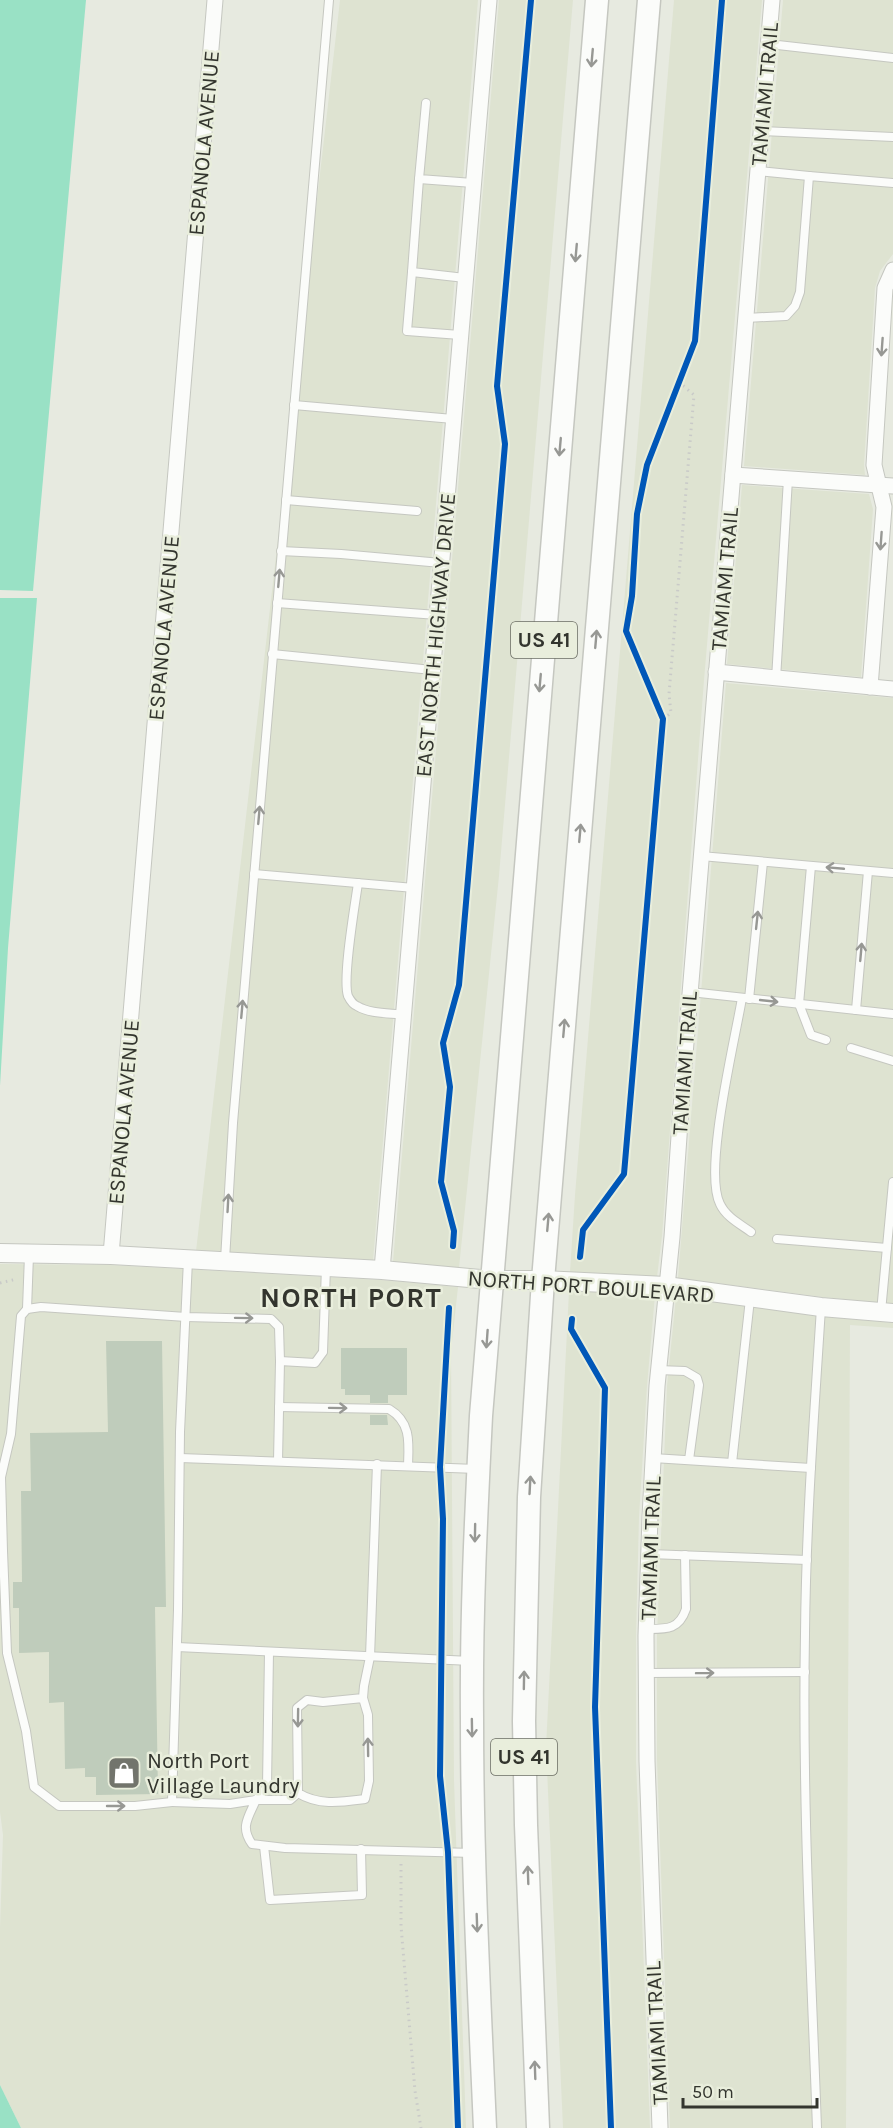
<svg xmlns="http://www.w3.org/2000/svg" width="893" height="2128" font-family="Karla,sans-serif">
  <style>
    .built { fill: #dee3d1 }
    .water { fill: #99e1c5 }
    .building { fill: #bfccbb }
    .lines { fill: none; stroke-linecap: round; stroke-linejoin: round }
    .service-casing { stroke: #c5c7c0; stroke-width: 10 }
    .minor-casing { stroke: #c5c7c0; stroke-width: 17 }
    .tertiary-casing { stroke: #c5c7c0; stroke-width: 20 }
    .primary-casing { stroke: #c5c7c0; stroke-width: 25 }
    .path { stroke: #c9cac8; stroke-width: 3; stroke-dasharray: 1.5 4.5; stroke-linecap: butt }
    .service { stroke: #fbfcfa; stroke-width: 8 }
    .minor { stroke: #fbfcfa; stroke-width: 15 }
    .tertiary { stroke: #fbfcfa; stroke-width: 18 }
    .primary { stroke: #fbfcfa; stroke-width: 22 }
    .cycleway-casing { stroke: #e9eedc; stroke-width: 10 }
    .cycleway { stroke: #0057b8; stroke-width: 6 }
    .oneway { stroke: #979894 }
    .labels { text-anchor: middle; stroke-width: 5; stroke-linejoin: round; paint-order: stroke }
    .shield { fill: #e9eedc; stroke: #6a6c62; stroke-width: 1.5 }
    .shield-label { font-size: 21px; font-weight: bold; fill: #33352e }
    .street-label { font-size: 22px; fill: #33352e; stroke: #e9eedc }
    .poi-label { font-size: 22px; fill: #33352e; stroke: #e9eedc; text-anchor: start }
    .district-label { font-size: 28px; font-weight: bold; letter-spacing: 1.5px; fill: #33352e; stroke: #e9eedc }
  </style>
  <rect width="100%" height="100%" fill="#e7eae0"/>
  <g class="built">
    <polygon points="340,0 478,0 373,1261 196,1251"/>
    <polygon points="499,0 573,0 499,876 459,1268 393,1262"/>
    <polygon points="674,0 762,0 704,680 662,1236 657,1277 570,1272 575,1195"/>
    <polygon points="783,0 893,0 893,254 880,271 875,288 864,465 865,475 744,466"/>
    <polygon points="742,485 869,494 873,509 861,677 727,664"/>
    <polygon points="726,683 893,698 893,1304 823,1297 678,1278"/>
    <polygon points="0,1264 110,1265 381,1280 458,1287 451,1351 454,1780 466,2128 21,2128 0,2085 0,1928 3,1835 0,1812"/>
    <polygon points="569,1291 655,1295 647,1386 639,1517 636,1636 636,1761 650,2128 563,2128 546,1747"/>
    <polygon points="676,1297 829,1317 893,1323 893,1328 850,1325 846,2128 670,2128 657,1760 657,1635 667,1386"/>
  </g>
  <g class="water">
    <polygon points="0,0 86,0 33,591 0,590"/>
    <polygon points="0,598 37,598 8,948 0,1086"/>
    <polygon points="0,2085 21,2128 0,2128"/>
  </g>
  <g class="building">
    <polygon points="106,1341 162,1341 166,1607 155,1607 158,1794 96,1795 96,1777 85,1777 85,1768 65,1769 64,1702 49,1703 49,1652 19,1653 19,1608 13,1608 13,1582 22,1582 21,1491 31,1491 30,1433 108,1432"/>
    <polygon points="341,1348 407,1348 407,1395 388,1395 388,1403 370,1403 370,1395 345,1395 345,1389 341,1389"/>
    <polygon points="370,1415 387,1415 388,1425 370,1425"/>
  </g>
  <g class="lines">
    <g class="service-casing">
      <g id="service">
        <polyline points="769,44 893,58"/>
        <polyline points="426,103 419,179 473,183"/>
        <polyline points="761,131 893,137"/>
        <polyline points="758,171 809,176"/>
        <polyline points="419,179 412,272 465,278"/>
        <polyline points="412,272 407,331 460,335"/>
        <polyline points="746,318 786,316 795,306 800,292 809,176 893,183"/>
        <polyline points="294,405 453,419"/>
        <polyline points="286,500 417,511"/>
        <polyline points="281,551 341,554 441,563"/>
        <polyline points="277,603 437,615"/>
        <polyline points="272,654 432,670"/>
        <polyline points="776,679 788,479"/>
        <polyline points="701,856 893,873"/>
        <polyline points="811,866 799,1004 811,1035 826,1040"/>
        <polyline points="254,874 414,888"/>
        <path d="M 358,883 C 355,905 342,979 348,996 C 350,1000 354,1005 357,1006 C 370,1014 390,1013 404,1015"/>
        <polyline points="690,992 893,1014"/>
        <path d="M 742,998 C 735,1040 703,1171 720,1204 C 726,1217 740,1224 751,1232"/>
        <polyline points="749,999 763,862"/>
        <polyline points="856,1010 868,871"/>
        <polyline points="851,1048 893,1061"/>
        <polyline points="777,1239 887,1248"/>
        <path d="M 188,1260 L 180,1432 L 178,1610 L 172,1802 L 230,1804 L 256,1800 C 248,1818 240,1827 252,1844 L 285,1848 L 473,1853"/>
        <polyline points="225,1260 233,1123 329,0"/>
        <polyline points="27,1309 29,1255"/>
        <polyline points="881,1312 893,1182"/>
        <polyline points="658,1370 685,1371 697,1378 699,1385 689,1460"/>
        <path d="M 279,1407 L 389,1409 C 411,1422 409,1442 408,1465"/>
        <polyline points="180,1458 477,1469"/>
        <polyline points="653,1458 811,1468"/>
        <polyline points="278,1461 280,1361 315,1363 323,1352 326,1267"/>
        <polyline points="732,1463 750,1299"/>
        <polyline points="649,1554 807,1560"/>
        <path d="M 647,1629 C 666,1629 679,1630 686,1609 L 685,1555"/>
        <polyline points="177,1647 471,1661"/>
        <polyline points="647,1673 805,1672"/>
        <path d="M 363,1698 L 323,1702 L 307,1700 L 297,1708 L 298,1793 C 319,1806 342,1802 365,1799 L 369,1781 L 368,1715 L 363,1698 L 364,1686 L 370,1657 L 377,1464"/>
        <polyline points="256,1800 267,1787 269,1652"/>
        <polyline points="256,1800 290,1800 298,1793"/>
        <polyline points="172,1802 135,1806 59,1806 34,1787 26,1731 7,1653 3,1551 1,1477 11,1434 21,1316 27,1309 41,1307 186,1317 271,1319 279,1327 280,1361"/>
        <polyline points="264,1846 270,1900 362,1895 361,1849"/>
        <path d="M 817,2128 C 811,1963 802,1799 805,1634 C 806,1525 814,1417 821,1308"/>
      </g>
    </g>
    <g class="minor-casing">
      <g id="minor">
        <polyline points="733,475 893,486"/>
        <polyline points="716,672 893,689"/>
        <polyline points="870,687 884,507 874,465 885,288 893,270"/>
        <polyline points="111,1255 215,0"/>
        <polyline points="382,1270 489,0"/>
        <polyline points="660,2128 647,1761 646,1636 650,1517 657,1386 672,1237 683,1079 772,0"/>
      </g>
    </g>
    <g class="tertiary-casing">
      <polyline id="tertiary" points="0,1253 111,1255 382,1270 491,1280 543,1280 666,1286 821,1307 893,1313"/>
    </g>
    <g class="primary-casing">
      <g id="primary">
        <path d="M 485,2128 C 479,1992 472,1856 472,1720 C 471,1618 476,1517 481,1416 L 597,0"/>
        <polyline points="538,2128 526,1825 524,1721 529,1497 543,1280 649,0"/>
      </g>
    </g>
    <g class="path">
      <polyline points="663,719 671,713 669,694 694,395 679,382"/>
      <polyline points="0,1283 17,1279"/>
      <polyline points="401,1864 401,1926 415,2091 421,2128"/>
    </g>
    <use href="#service" class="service"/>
    <use href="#minor" class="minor"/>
    <use href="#tertiary" class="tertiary"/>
    <use href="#primary" class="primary"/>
    <g class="cycleway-casing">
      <g id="cycleway">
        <polyline points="453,1246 454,1231 441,1182 450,1087 443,1043 459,985 505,444 497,386 531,0"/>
        <polyline points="580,1257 583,1230 624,1174 663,719 626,631 632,596 637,514 647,465 695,341 722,0"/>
        <polyline points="449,1308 440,1467 443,1519 440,1776 448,1852 458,2128"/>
        <polyline points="572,1319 571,1329 605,1388 595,1707 611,2128"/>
      </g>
    </g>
    <use href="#cycleway" class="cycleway"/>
  </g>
  <defs><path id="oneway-shaft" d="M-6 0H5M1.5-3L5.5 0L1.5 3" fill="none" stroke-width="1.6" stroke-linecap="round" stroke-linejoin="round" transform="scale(1.5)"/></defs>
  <g class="oneway">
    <use href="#oneway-shaft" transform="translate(592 58) rotate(95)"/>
    <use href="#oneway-shaft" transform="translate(576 253) rotate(95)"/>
    <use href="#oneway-shaft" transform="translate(882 347) rotate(94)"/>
    <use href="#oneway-shaft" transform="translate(560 447) rotate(95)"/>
    <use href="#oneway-shaft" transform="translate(881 541) rotate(94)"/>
    <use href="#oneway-shaft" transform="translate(279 578) rotate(-85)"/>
    <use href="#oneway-shaft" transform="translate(596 639) rotate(-85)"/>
    <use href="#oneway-shaft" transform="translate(540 683) rotate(95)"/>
    <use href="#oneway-shaft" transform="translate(259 815) rotate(-85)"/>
    <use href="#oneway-shaft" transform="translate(580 833) rotate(-85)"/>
    <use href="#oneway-shaft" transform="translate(835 868) rotate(-175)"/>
    <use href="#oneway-shaft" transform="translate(757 920) rotate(-84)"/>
    <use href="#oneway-shaft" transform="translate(861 952) rotate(-85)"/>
    <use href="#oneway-shaft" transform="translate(769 1001) rotate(6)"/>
    <use href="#oneway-shaft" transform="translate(242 1009) rotate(-85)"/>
    <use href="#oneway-shaft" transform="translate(564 1028) rotate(-85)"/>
    <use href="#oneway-shaft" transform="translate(228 1203) rotate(-87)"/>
    <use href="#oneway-shaft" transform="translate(548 1222) rotate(-85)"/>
    <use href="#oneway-shaft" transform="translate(244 1318) rotate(1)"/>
    <use href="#oneway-shaft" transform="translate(487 1339) rotate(94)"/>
    <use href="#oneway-shaft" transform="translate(338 1408) rotate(1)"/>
    <use href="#oneway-shaft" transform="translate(530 1485) rotate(-87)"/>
    <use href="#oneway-shaft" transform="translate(475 1533) rotate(91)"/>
    <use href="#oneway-shaft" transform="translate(705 1673) rotate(-1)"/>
    <use href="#oneway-shaft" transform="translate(524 1680) rotate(-89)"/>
    <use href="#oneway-shaft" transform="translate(298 1718) rotate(91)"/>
    <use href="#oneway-shaft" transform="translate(472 1728) rotate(89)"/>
    <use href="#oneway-shaft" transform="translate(368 1747) rotate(-91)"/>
    <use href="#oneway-shaft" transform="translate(116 1806)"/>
    <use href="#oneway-shaft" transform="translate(528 1875) rotate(-92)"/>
    <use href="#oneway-shaft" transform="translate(477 1923) rotate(88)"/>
    <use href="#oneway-shaft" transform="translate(535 2070) rotate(-92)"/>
  </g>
  <defs>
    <g id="shop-square" transform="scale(1.725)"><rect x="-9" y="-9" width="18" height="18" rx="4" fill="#72746c" stroke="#e9eedc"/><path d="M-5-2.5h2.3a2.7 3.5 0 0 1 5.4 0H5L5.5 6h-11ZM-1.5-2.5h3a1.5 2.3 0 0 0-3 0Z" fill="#fff"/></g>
  </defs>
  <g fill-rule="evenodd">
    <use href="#shop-square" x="124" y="1773"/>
  </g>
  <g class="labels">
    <g class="shield">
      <rect x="511" y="622" width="66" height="36" rx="4.5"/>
      <rect x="491" y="1739" width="66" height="36" rx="4.5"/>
    </g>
    <g class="shield-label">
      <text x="544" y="647">US 41</text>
      <text x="524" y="1764">US 41</text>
    </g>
    <g class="street-label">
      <text transform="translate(764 94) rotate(-85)" y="8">TAMIAMI TRAIL</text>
      <text transform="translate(203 143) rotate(-85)" y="8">ESPANOLA AVENUE</text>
      <text transform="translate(724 579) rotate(-85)" y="8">TAMIAMI TRAIL</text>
      <text transform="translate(163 628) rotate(-85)" y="8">ESPANOLA AVENUE</text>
      <text transform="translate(435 635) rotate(-85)" y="8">EAST NORTH HIGHWAY DRIVE</text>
      <text transform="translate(684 1063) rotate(-86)" y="8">TAMIAMI TRAIL</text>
      <text transform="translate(123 1112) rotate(-85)" y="8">ESPANOLA AVENUE</text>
      <text transform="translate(591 1286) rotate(4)" y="8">NORTH PORT BOULEVARD</text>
      <text transform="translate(650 1548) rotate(-88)" y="8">TAMIAMI TRAIL</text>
      <text transform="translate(656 2033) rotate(-93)" y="8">TAMIAMI TRAIL</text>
    </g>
    <g class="poi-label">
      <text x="147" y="1768">North Port<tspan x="147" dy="25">Village Laundry</tspan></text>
    </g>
    <g class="district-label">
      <text x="351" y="1307">NORTH PORT</text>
    </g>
  </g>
  <path d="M683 2098v9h134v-9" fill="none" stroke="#33352e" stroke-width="3"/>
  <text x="692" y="2098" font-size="18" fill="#33352e" stroke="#e9eedc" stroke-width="4.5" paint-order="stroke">50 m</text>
</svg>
